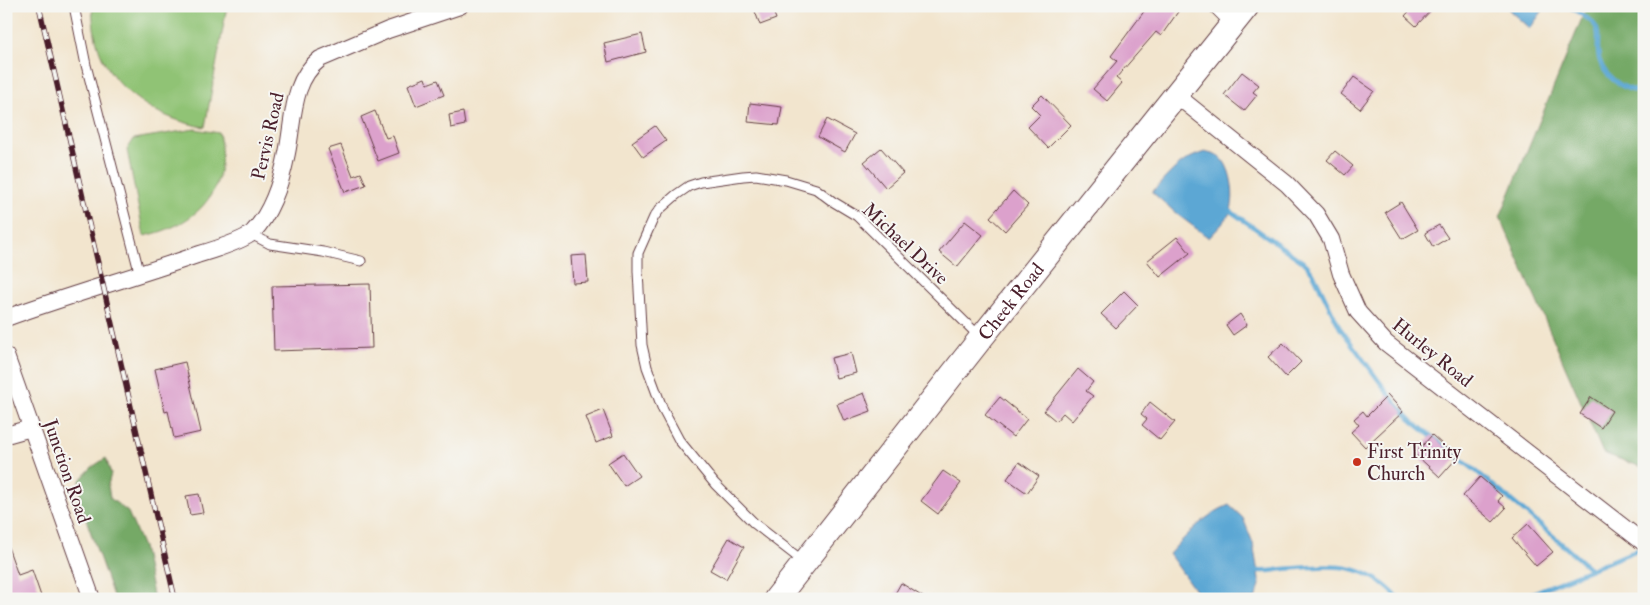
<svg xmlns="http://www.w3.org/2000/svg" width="1650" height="605" font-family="'IM FELL Double Pica',serif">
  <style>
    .green { fill: #90c374; stroke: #6d7150 }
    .forest { fill: #74a966; stroke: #5f6448 }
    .water { fill: #5ca7d4; stroke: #536380 }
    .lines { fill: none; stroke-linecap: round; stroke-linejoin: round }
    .stream { stroke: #5ca7d4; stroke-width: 4.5 }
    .building { fill: #dca1cc }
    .lane-casing { stroke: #633d43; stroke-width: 11 }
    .street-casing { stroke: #633d43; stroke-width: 18 }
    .secondary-casing { stroke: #633d43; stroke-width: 26 }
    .lane { stroke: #fff; stroke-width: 9 }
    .street { stroke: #fff; stroke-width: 16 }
    .secondary { stroke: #fff; stroke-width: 24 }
    .rail-casing { stroke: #4a1f2b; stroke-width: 5.5 }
    .rail { stroke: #f6f6f2; stroke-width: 4; stroke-dasharray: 11; stroke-linecap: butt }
    .poi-dot { fill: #c8321e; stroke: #f6f6f2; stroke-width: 2 }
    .labels { text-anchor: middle; stroke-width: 4; stroke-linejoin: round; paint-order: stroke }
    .street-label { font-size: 19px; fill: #4a1f2b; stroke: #f6f6f2 }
    .poi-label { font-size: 19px; fill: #4a1f2b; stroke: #f6f6f2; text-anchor: start }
  </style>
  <rect width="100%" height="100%" fill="#f6f6f2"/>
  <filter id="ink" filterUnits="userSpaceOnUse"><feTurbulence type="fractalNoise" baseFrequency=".02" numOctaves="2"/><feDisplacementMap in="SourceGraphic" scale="10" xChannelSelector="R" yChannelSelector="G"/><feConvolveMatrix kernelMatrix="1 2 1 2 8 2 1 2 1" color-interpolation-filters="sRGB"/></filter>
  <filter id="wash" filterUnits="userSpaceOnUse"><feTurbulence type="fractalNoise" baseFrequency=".0096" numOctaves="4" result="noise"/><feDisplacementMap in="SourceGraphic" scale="20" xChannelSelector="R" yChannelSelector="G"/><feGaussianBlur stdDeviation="1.12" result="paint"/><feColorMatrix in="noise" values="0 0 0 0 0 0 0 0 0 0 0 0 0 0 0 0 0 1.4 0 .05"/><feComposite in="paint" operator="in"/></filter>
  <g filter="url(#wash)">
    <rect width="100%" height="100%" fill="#f2e5ce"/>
    <g class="green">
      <path d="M 92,6 L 227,6 L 205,127 C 165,121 121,97 103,59 C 95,42 93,25 92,6 Z"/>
      <path d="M 195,129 L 219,133 C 231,190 198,225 144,236 L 127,150 L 134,139 Z"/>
    </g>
    <g class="forest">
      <polygon points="1587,6 1644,6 1644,468 1603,453 1500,217"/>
      <polygon points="106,458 111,474 108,485 110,498 128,512 143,547 154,599 114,599 80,502 80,480 92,467"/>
    </g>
    <g class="water">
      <polygon points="1507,6 1546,6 1531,27 1529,28 1510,11"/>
      <path d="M 1205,152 C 1211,154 1219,155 1223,160 C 1232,172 1235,196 1231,210 C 1227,221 1216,230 1209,238 L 1178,215 L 1152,192 C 1171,173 1178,160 1205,152 Z"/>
      <path d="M 1229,505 L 1243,518 L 1253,543 L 1260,585 L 1255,599 L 1201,599 L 1169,554 C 1187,535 1204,515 1229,505 Z"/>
    </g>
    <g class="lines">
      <g class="stream">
        <path d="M 1568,6 C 1574,9 1593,21 1596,27 C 1600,34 1597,43 1598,51 C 1599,74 1622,91 1644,92"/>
        <polyline points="1226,208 1306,264 1313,273 1340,328 1396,404 1413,422 1476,471 1553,536 1589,568"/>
        <path d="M 1253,570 C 1262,573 1274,570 1284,569 C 1332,566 1363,559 1399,599"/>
        <polyline points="1518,599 1642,548"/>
      </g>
    </g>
    <g id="blocks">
      <g class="building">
        <polygon points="753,6 771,6 776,19 760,25"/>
        <polygon points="1148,6 1182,6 1161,36 1156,32 1116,78 1122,83 1107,101 1093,89 1117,61 1111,56"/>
        <polygon points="1414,6 1435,6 1416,26 1405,16"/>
        <polygon points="642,34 646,52 608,62 604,43"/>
        <polygon points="1242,72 1259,85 1253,92 1257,95 1244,111 1224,95"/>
        <polygon points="1354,77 1374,91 1360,109 1341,94"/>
        <polygon points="425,78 427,84 438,80 444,95 416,106 408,85"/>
        <polygon points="1042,95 1071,125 1048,148 1028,127 1040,115 1031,106"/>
        <polygon points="750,103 782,107 779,125 748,122"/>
        <polygon points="375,111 386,138 393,136 399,153 378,161 361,117"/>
        <polygon points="463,112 465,125 451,128 449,115"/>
        <polygon points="827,119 855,134 845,152 818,137"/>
        <polygon points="655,126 666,141 643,157 632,142"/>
        <polygon points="341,145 353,176 361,173 366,185 345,192 328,149"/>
        <polygon points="881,148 903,173 886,188 864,162"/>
        <polygon points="1335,151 1353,166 1345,175 1327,160"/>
        <polygon points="1013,191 1028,205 1005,231 990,217"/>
        <polygon points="1401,202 1418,230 1402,239 1385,212"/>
        <polygon points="965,221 983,235 957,267 939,252"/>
        <polygon points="1439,225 1448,238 1433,247 1425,233"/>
        <polygon points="1177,237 1190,253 1160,277 1147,261"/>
        <polygon points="586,255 588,282 573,283 571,256"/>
        <polygon points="370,284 372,348 274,351 272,286"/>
        <polygon points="1124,291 1138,305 1116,328 1101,314"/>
        <polygon points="1240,314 1247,325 1233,335 1226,325"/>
        <polygon points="1283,343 1301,362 1286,377 1268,357"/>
        <polygon points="851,353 856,373 836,378 831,358"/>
        <polygon points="185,362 201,432 174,438 168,411 165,412 155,369"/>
        <polygon points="1078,369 1093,382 1086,391 1093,396 1072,421 1063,413 1056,421 1044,411"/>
        <polygon points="864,393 871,411 844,421 837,404"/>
        <polygon points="1388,395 1403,412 1365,447 1351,432 1359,425 1354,419 1363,411 1367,416"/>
        <polygon points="1000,397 1027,419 1013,437 985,415"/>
        <polygon points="1591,397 1612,411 1601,428 1580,414"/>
        <polygon points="1150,402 1175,422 1160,440 1142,425 1147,419 1141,414"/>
        <polygon points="603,410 613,436 596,443 586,417"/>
        <polygon points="1432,435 1457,458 1440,477 1415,454"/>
        <polygon points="623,453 639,476 624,486 608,463"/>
        <polygon points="1019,462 1039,476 1027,493 1007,479"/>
        <polygon points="943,471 961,483 938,514 921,501"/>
        <polygon points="1480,477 1502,496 1498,501 1506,508 1493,522 1463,496"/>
        <polygon points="199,494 203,513 190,515 186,496"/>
        <polygon points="1528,524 1553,552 1536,566 1512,538"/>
        <polygon points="729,538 744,547 726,579 710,570"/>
        <polygon points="6,547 8,547 18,575 32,570 42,599 6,599"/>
        <polygon points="901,583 926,599 892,599"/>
      </g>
    </g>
  </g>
  <g filter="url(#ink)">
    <use href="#blocks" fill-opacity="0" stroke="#633d43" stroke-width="1"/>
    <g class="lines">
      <g class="lane-casing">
        <g id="lane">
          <polyline points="74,6 86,65 140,275"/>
          <polyline points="251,234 270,244 323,252 361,261"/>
          <polyline points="804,562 755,524 715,484 679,440 663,410 647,367 642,345 638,271 638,253 654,217 660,209 676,195 689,186 701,182 743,176 756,175 786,180 816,189 832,201 857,216 981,338"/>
        </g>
      </g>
      <g class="street-casing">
        <g id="street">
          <polyline points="1217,6 1234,23"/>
          <polyline points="1176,95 1287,184 1316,214 1331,239 1341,274 1358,312 1386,343 1644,543"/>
          <path d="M 6,318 C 69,295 134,277 197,255 C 210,251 244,241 253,232 C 272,212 282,179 287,153 C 294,120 291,81 320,59 L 388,30 L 460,6"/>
          <polyline points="6,356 92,599"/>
          <polyline points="6,435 31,428"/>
        </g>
      </g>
      <g class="secondary-casing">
        <g id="secondary">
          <path id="s1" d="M 776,599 L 981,338 L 1247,6"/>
        </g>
      </g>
      <use href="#lane" class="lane"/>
      <use href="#street" class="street"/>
      <use href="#secondary" class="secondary"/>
      <g class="rail-casing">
        <polyline id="rail" points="39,6 175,599"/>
      </g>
      <use href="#rail" class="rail"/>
    </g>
  </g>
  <circle class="poi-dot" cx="1357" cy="462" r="5"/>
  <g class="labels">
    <g class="street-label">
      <text transform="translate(267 136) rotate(-77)" y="7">Pervis Road</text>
      <text transform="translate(906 243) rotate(43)" y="7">Michael Drive</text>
      <text dy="7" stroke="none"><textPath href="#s1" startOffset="379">Cheek Road</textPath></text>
      <text transform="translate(1433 352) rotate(39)" y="7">Hurley Road</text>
      <text transform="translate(68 471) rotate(71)" y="7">Junction Road</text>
    </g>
    <g class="poi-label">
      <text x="1367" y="458">First Trinity<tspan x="1367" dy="22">Church</tspan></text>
    </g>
  </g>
  <rect width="1650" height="605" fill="none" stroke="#f6f6f2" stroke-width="25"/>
</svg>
